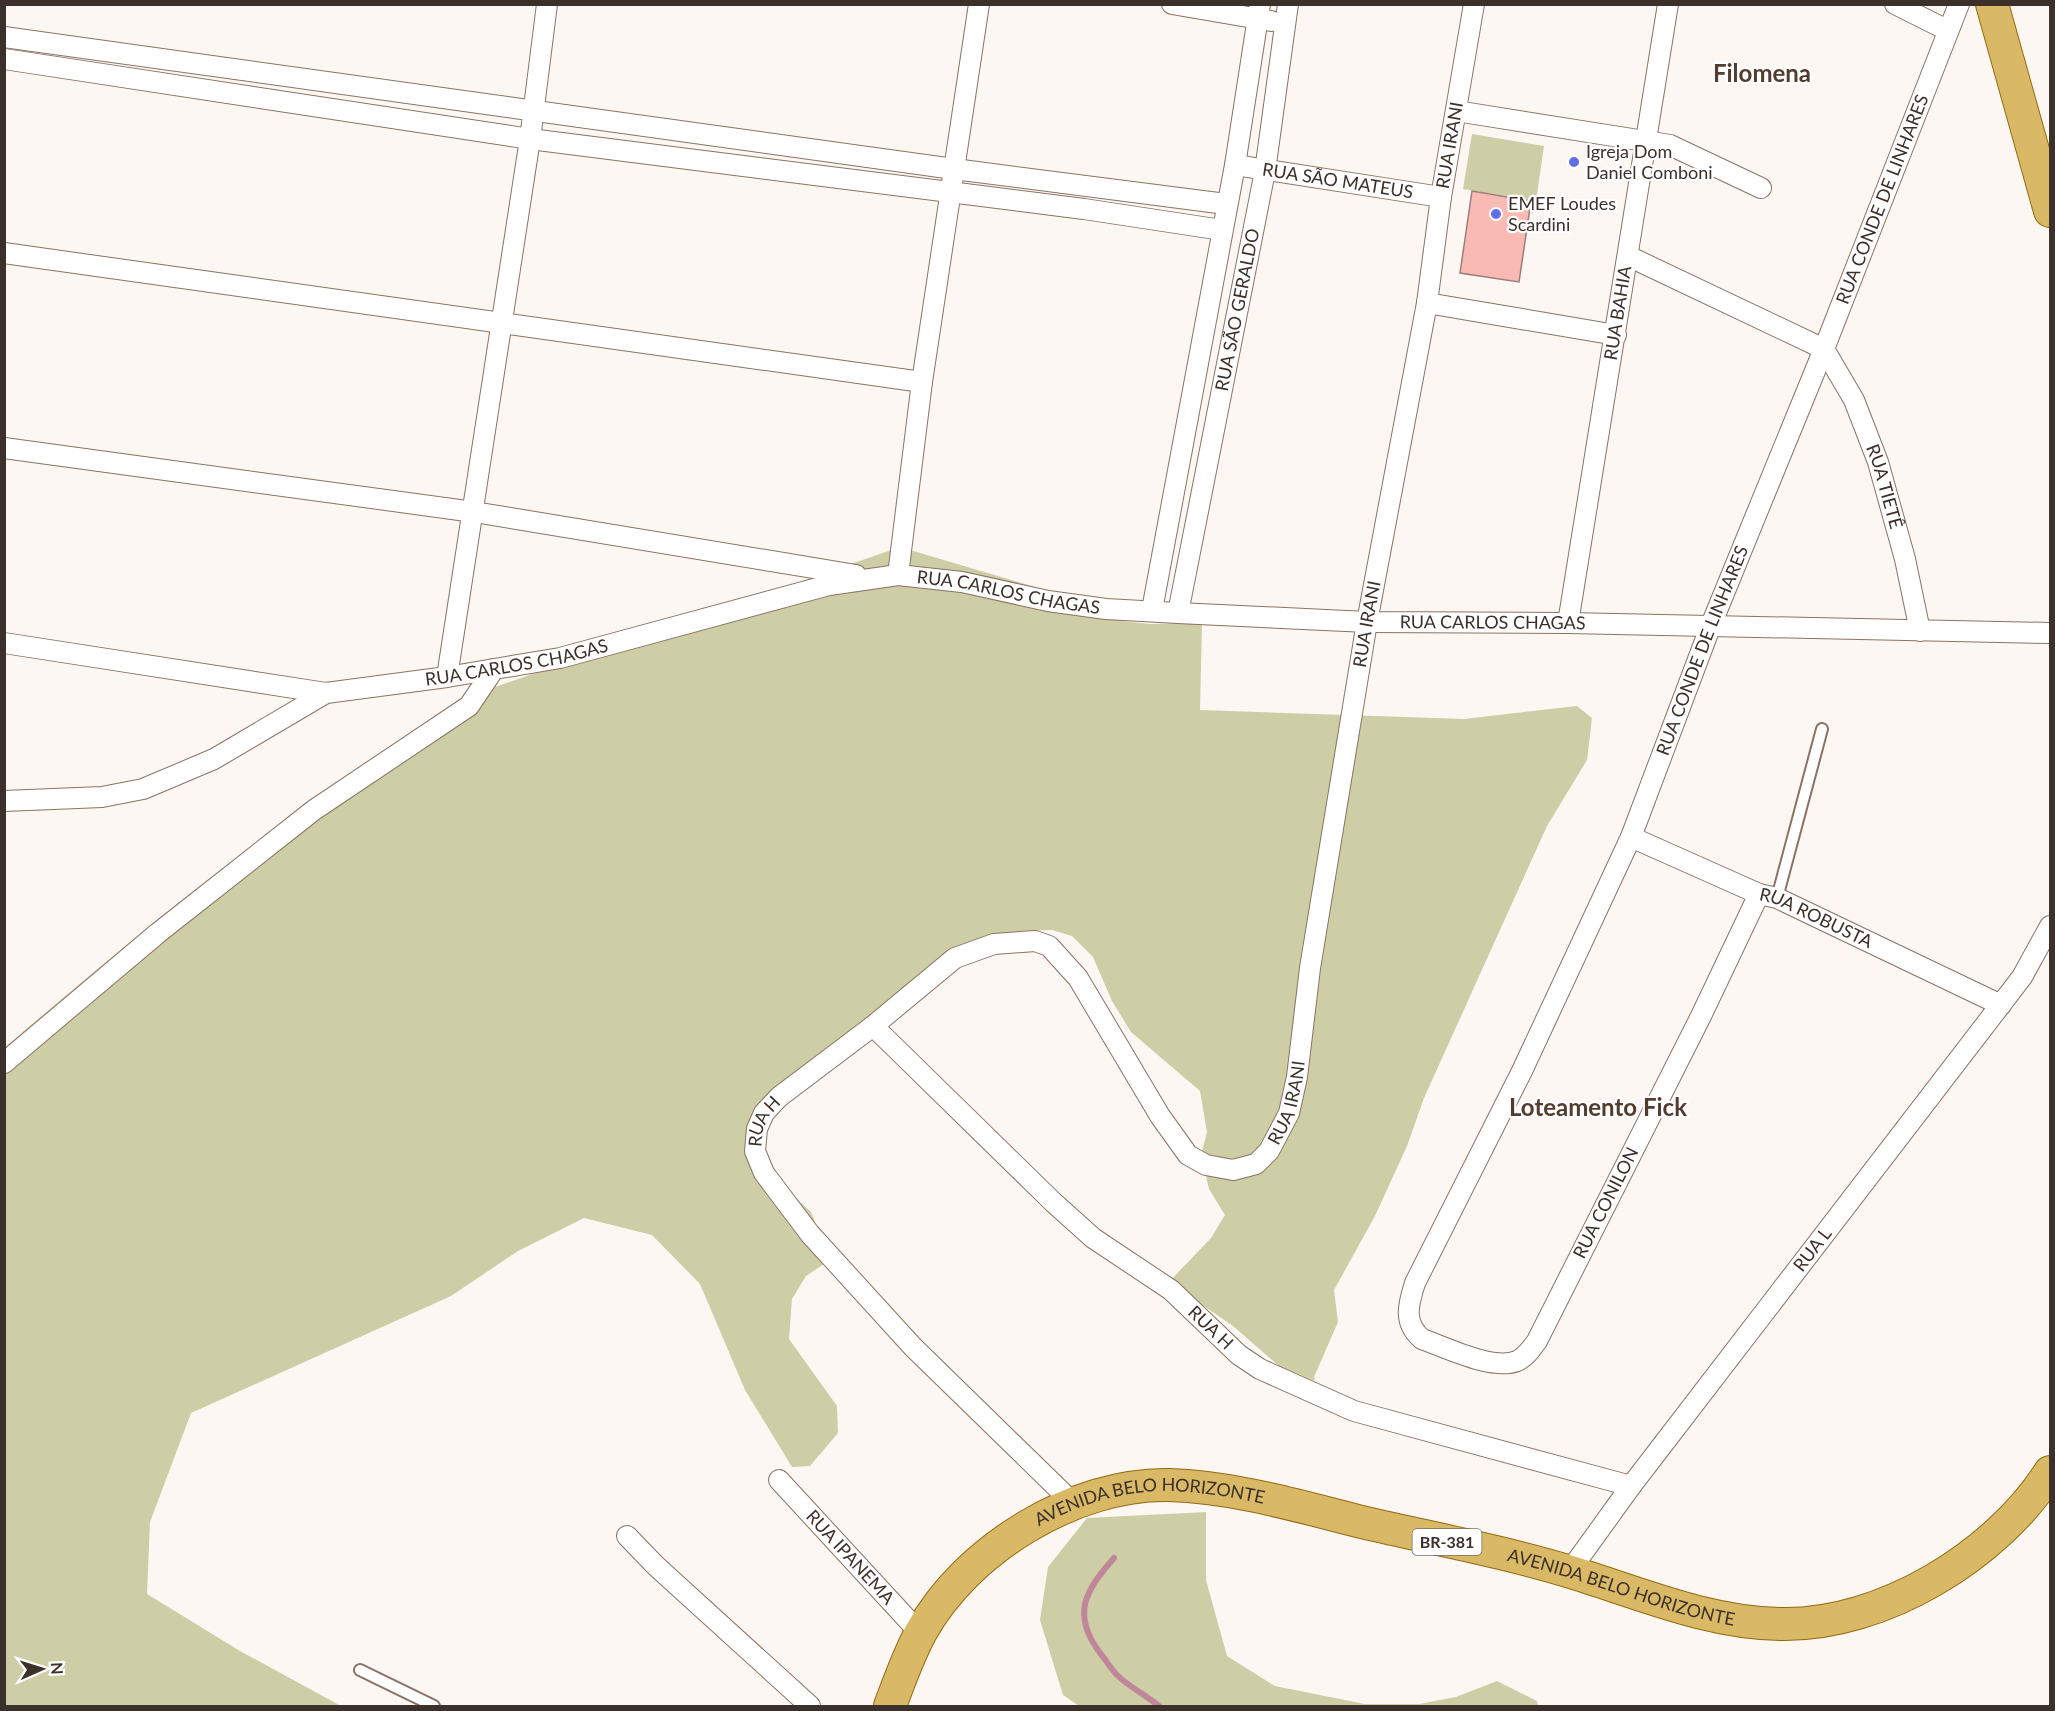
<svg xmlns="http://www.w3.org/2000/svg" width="2055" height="1711" font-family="Lato,sans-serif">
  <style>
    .green { fill: #cdcda6 }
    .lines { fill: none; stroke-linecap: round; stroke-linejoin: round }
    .stream { stroke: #c0879a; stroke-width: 6 }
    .building { fill: #f9bab4; stroke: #9d7e7b; stroke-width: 1.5 }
    .service-casing { stroke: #8b7263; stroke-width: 14 }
    .minor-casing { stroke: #8b7263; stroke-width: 22 }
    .primary-casing { stroke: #926a0f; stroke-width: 34 }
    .service { stroke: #fff; stroke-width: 10 }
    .minor { stroke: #fff; stroke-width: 20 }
    .primary { stroke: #d9b866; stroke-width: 32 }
    .poi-dot { fill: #626ee6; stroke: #fff; stroke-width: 2 }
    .labels { text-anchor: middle; stroke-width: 4.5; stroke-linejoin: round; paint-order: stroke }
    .shield { fill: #fff; stroke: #766f6a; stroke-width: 1.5 }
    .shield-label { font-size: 16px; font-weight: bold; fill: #3c312a }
    .street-label { font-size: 18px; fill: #3c312a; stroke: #fff }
    .poi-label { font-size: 18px; fill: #3c312a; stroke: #fff; text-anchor: start }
    .district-label { font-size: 24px; font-weight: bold; fill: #533c2f; stroke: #fff }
  </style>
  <rect width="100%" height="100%" fill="#fdf7f4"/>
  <g class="green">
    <polygon points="1472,134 1544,146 1536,201 1463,189"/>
    <path d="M 900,547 L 1079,600 L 1122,621 L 1150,624 L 1202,623 L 1200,710 L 1464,719 L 1577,706 L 1592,718 L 1587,760 L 1547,826 L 1424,1098 L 1407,1146 L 1375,1216 L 1334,1290 L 1338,1322 L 1314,1377 L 1315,1381 L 1279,1366 L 1233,1326 L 1169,1282 L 1211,1238 L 1225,1215 L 1209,1189 L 1201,1155 L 1207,1132 L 1200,1091 L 1131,1032 L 1112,1001 L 1093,957 L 1072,936 L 1052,930 L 1018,931 L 952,961 L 762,1111 L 756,1143 L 772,1176 L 811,1212 L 830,1260 L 806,1276 L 792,1299 L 789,1339 L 837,1406 L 838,1433 L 810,1466 L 792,1467 L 745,1390 L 700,1284 L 652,1235 L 584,1218 L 518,1251 L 451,1296 L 191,1413 L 150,1522 L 147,1594 L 240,1651 L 341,1706 L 5,1706 L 5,1047 C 90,975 176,901 267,836 C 331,790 402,753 460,699 Z"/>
    <polygon points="1206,1512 1206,1580 1227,1656 1275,1686 1365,1704 1419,1704 1456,1697 1497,1681 1537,1701 1538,1706 1079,1706 1063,1695 1040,1620 1048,1567 1087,1518"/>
  </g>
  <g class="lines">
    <path class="stream" d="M 1114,1558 C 1085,1591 1071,1614 1100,1653 C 1106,1660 1111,1669 1117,1675 C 1129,1687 1146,1695 1159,1706"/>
  </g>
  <polygon class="building" points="1472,191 1531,201 1519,282 1460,273"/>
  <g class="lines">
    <g class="service-casing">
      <g id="service">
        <polyline points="1777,898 1822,729"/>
        <polyline points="360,1670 434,1706"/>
      </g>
    </g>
    <g class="minor-casing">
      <g id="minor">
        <polyline points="1172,4 1271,21"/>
        <polyline points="1895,4 1947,30"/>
        <polyline points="4,37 954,169 1226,204"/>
        <polyline points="4,59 530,139 1084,209 1222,230"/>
        <polyline points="1456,111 1670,145 1761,188"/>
        <path id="s1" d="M 1235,165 L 1441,197"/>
        <polyline points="4,253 922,382"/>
        <path id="s2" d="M 1628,256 L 1824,349 L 1854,400 L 1878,462 L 1905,559 L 1920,631"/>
        <polyline points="1427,303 1616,335"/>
        <polyline points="4,448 474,512 856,575"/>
        <polyline points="898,575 922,382 979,4"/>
        <polyline points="1152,610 1235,165 1260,4"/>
        <path id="s3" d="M 1178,613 L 1265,171 L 1288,4"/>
        <path id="s4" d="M 1568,623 L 1668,4"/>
        <polyline points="4,643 326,693"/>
        <polyline points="447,677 530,139 547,4"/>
        <path id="s5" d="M 4,801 L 102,797 L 143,789 L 214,759 L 326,693 L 447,677 L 560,658 L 829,585 L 898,575 L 962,582 L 1048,601 L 1106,609 L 1178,613 L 1367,622 L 1568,623 L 2050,633"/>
        <path id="s6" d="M 1631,837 L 1759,894 L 1777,898 L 2001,1005"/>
        <path id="s7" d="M 1759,894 L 1701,1016 L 1537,1341 C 1531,1349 1526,1357 1517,1361 C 1493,1371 1445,1347 1422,1339 C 1403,1323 1408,1305 1415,1283 L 1522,1071 L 1631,837 L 1711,625 L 1824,349 L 1959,4"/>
        <path id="s8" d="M 873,1026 L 1053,1202 L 1093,1238 L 1171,1290 L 1239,1355 L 1260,1369 L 1354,1411 L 1631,1486"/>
        <polyline points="4,1063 158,933 314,810 469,706 494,669"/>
        <path id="s9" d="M 779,1480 L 920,1633"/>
        <path id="s10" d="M 1073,1503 L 913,1347 L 810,1234 L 764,1173 L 755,1151 L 757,1129 L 764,1113 L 779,1097 L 873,1026 L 955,958 L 994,944 L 1035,941 L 1049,946 L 1078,978 L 1160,1116 L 1188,1155 L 1206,1165 L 1233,1170 L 1256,1164 L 1269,1151 L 1289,1113 L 1297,1077 L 1310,968 L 1367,622 L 1427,303 L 1441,197 L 1474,4"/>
        <polyline points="627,1536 656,1566 810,1706"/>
        <path id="s11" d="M 1569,1572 L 1631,1486 L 2022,977 L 2050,926"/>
      </g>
    </g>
    <g class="primary-casing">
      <g id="primary">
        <polyline points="1992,4 2050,211"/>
        <path id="s12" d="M 890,1706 C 899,1682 908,1656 921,1632 C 966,1550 1074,1483 1169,1485 C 1236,1487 1301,1507 1366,1523 C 1435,1539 1506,1552 1574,1573 C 1642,1594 1709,1623 1781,1624 C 1883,1626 1997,1555 2050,1472"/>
      </g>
    </g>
    <use href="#service" class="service"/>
    <use href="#minor" class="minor"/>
    <use href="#primary" class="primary"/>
  </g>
  <g class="poi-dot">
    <circle cx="1574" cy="162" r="6"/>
    <circle cx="1496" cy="214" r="6"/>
  </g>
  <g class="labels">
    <rect class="shield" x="1412.5" y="1529" width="69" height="26" rx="4.5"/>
    <g class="shield-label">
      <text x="1447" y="1548">BR-381</text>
    </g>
    <g class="street-label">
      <text dy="6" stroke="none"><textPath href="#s10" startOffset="2226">RUA IRANI</textPath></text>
      <text dy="6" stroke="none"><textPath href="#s1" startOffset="104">RUA SÃO MATEUS</textPath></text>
      <text dy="6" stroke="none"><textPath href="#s7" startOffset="1869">RUA CONDE DE LINHARES</textPath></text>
      <text dy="6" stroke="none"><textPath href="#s3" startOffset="309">RUA SÃO GERALDO</textPath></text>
      <text dy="6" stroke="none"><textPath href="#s4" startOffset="314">RUA BAHIA</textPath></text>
      <text dy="6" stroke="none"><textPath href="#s2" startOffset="368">RUA TIETÊ</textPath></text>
      <text dy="6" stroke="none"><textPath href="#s5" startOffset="1044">RUA CARLOS CHAGAS</textPath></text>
      <text dy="6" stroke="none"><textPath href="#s5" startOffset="1530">RUA CARLOS CHAGAS</textPath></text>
      <text dy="6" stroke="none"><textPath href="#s10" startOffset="1740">RUA IRANI</textPath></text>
      <text dy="6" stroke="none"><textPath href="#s7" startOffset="1383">RUA CONDE DE LINHARES</textPath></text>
      <text dy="6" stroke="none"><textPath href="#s5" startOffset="540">RUA CARLOS CHAGAS</textPath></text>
      <text dy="6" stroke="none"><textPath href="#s6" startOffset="202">RUA ROBUSTA</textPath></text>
      <text dy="6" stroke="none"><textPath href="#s10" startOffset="1254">RUA IRANI</textPath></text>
      <text dy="6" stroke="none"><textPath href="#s10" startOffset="508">RUA H</textPath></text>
      <text transform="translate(1606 1203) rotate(-63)" y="6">RUA CONILON</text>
      <text dy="6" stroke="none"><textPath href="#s11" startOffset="404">RUA L</textPath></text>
      <text dy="6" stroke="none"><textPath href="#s8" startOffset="454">RUA H</textPath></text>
      <text dy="6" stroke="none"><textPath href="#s12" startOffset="360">AVENIDA BELO HORIZONTE</textPath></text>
      <text dy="6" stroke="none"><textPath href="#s9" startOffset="105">RUA IPANEMA</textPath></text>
      <text dy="6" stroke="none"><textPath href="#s12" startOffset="846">AVENIDA BELO HORIZONTE</textPath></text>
    </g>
    <g class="poi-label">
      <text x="1586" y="158">Igreja Dom<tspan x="1586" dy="21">Daniel Comboni</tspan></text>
      <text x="1508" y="210">EMEF Loudes<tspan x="1508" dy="21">Scardini</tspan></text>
    </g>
    <g class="district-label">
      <text x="1762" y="82">Filomena</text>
      <text x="1598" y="1116">Loteamento Fick</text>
    </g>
  </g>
  <rect width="2055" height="1711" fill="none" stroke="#3c312a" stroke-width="12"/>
  <g transform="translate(42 1669) rotate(87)" stroke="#ffffff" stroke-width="4.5" paint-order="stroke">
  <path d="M0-4.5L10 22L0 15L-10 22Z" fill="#3c312a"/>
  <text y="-9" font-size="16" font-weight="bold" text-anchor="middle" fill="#3c312a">N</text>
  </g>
</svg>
